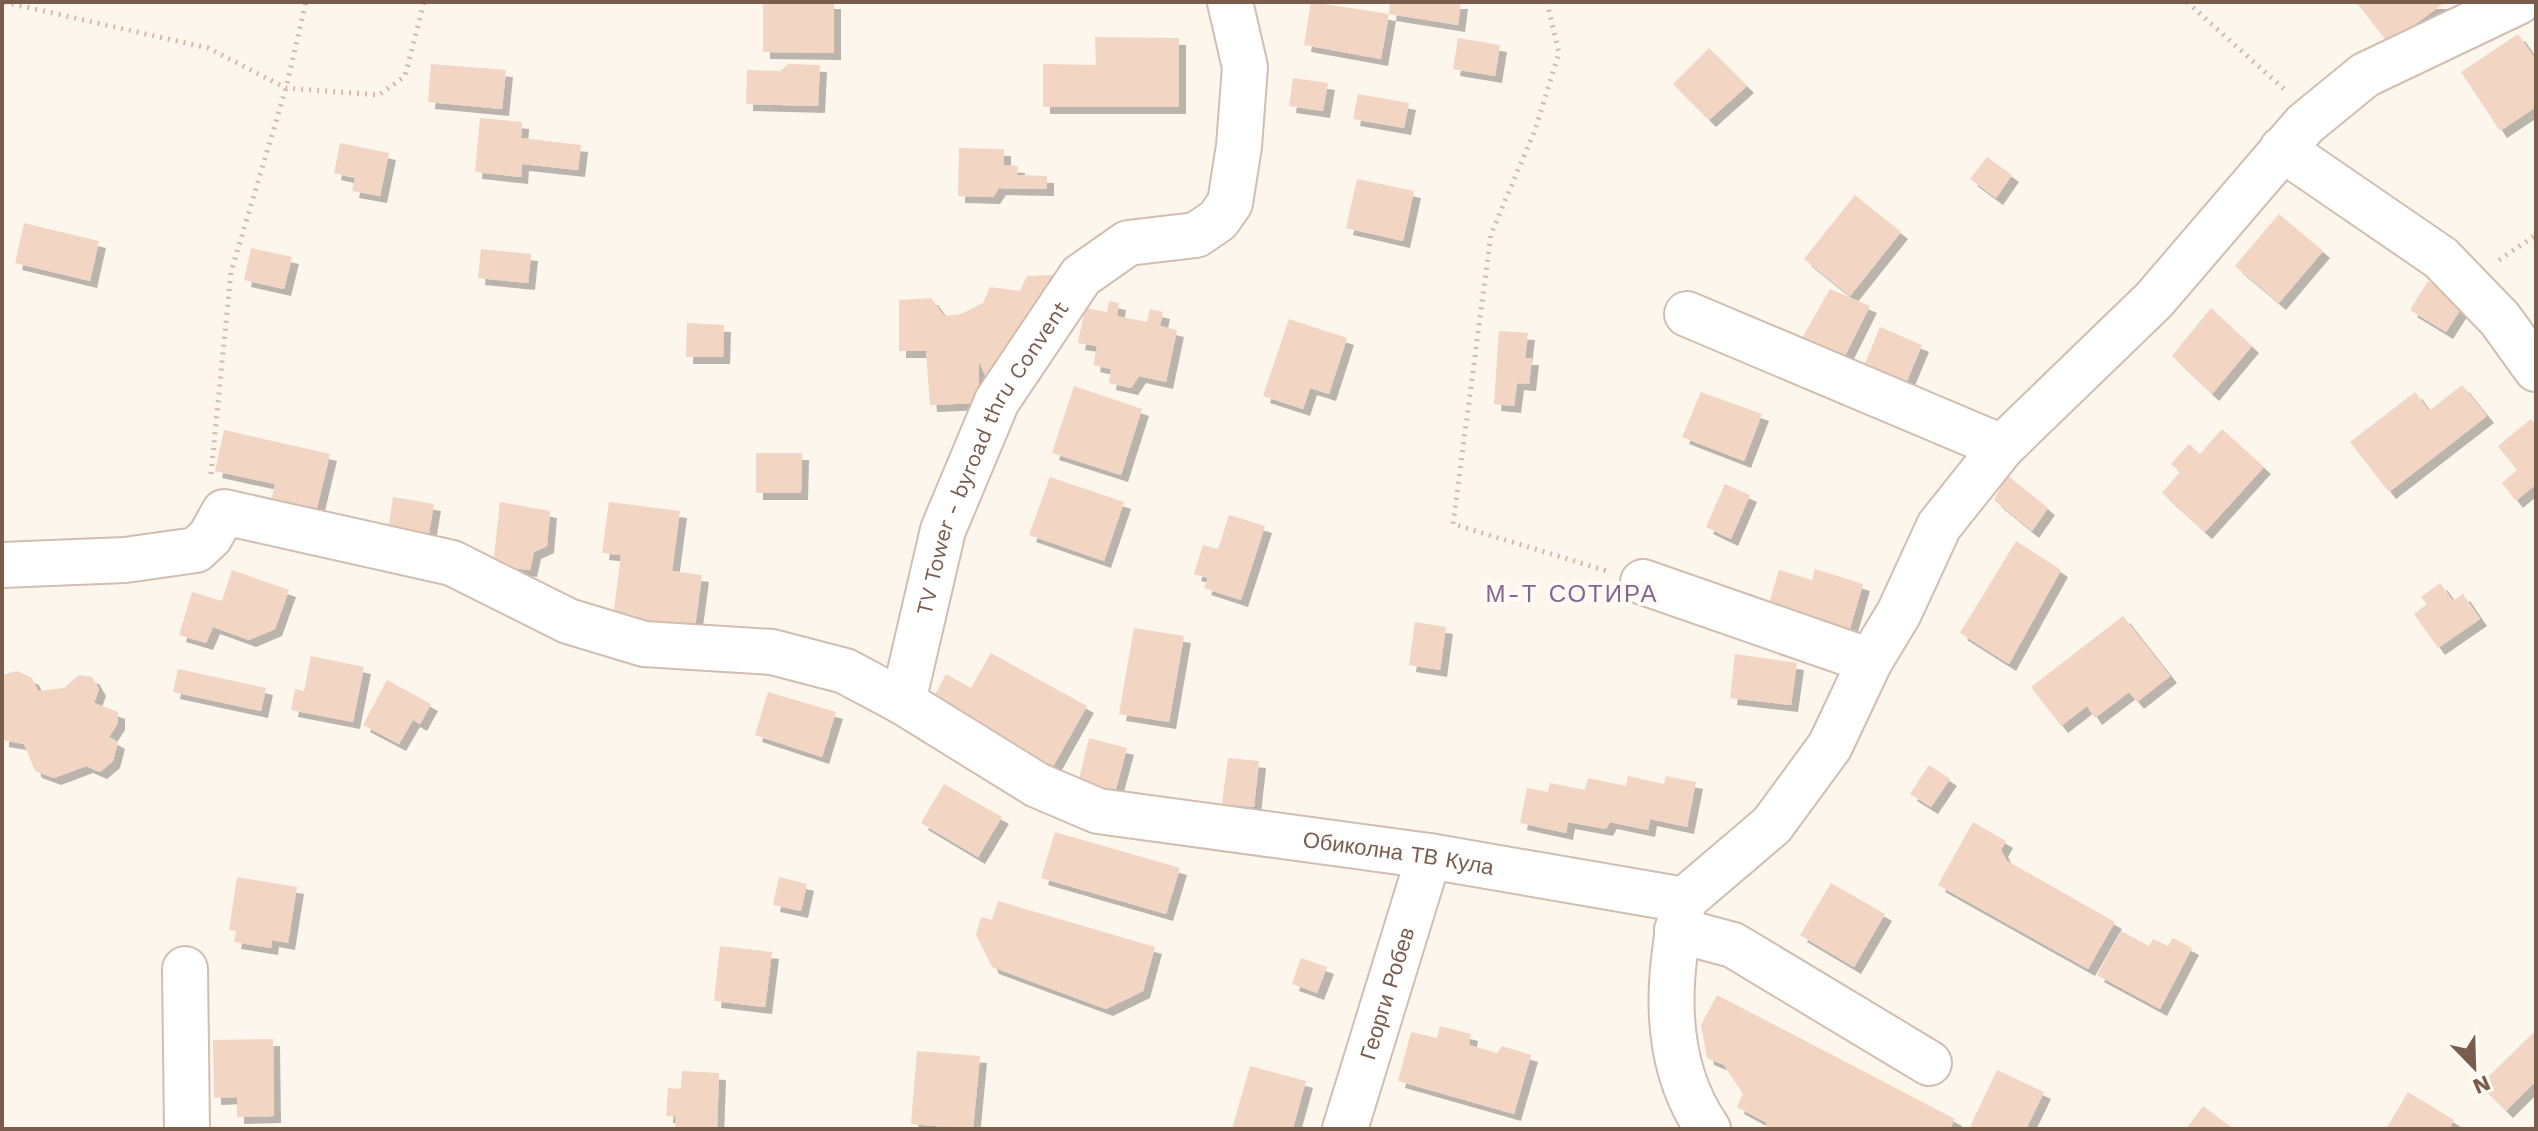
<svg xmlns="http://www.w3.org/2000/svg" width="2538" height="1131" font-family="'Work Sans',sans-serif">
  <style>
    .building { fill: #f3d5c3; filter: url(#shadow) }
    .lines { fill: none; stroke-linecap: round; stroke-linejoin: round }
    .minor-casing { stroke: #d1beb0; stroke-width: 48 }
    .path { stroke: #d9b8a5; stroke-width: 5; stroke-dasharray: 2 6; stroke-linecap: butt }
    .minor { stroke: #fff; stroke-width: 44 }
    .labels { text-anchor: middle; stroke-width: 8; stroke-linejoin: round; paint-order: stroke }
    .street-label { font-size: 22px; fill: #7a5c4d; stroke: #fffaf3 }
    .neighbourhood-label { font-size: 24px; letter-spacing: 2px; fill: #846695; stroke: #fffaf3 }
  </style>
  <defs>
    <filter id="shadow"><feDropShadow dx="7" dy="7" stdDeviation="0" flood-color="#0004"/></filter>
  </defs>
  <rect width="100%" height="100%" fill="#fdf6ec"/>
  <g class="building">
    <polygon points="763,2 834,2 834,53 763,52"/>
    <polygon points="1311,2 1389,14 1381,59 1304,45"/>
    <polygon points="1390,2 1461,2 1458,25 1389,14"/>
    <polygon points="2356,2 2445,2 2389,44"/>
    <polygon points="2518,34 2536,60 2536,107 2500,131 2461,72"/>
    <polygon points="1095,37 1179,38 1179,107 1043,107 1043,64 1096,65"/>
    <polygon points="1458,38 1500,45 1495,76 1453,69"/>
    <polygon points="1709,48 1747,86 1709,120 1673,84"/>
    <polygon points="431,64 506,70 502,109 428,102"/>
    <polygon points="788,64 820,65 818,106 746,104 747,70 780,71"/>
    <polygon points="1293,78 1328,83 1323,111 1289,106"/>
    <polygon points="1358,94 1409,103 1404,128 1353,119"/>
    <polygon points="480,118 522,122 521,138 581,145 578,170 522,164 521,177 475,172"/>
    <polygon points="340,143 389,153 380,196 352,191 355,178 334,173"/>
    <polygon points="959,148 1004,149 1004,165 1018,166 1017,175 1047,176 1047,189 999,188 993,197 958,196"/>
    <polygon points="1987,157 2012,175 1996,198 1970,179"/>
    <polygon points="1357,179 1414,191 1403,241 1346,228"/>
    <polygon points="1855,195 1901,232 1850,296 1804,259"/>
    <polygon points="2279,214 2323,251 2279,303 2235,266"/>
    <polygon points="24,223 99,241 90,281 15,263"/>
    <polygon points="251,248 292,257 284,289 244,280"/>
    <polygon points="481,249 531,254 528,283 478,278"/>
    <polygon points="1056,275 990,387 979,361 979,403 930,405 926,351 899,351 899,300 931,298 944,316 961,314 983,303 990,287 1020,291 1027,276"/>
    <polygon points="2428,281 2464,304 2446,332 2410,310"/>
    <polygon points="1830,289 1870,306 1839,368 1796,349"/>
    <polygon points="1109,301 1119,303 1117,316 1147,322 1150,309 1163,312 1160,326 1177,330 1166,382 1139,376 1131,388 1109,383 1111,369 1093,365 1097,346 1078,343 1085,308 1107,312"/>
    <polygon points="2211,308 2252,346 2212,394 2172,356"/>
    <polygon points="1289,319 1347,338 1329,394 1310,388 1303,409 1263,396"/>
    <polygon points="687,323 724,325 723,357 686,357"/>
    <polygon points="1880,327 1922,345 1904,388 1862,371"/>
    <polygon points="1499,331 1528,333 1525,358 1532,358 1529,384 1517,383 1514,406 1494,404"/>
    <polygon points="2462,385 2487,416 2389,492 2350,442 2415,392 2429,411"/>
    <polygon points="1074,386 1142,409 1121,475 1052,453"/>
    <polygon points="1701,392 1762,414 1744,461 1682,437"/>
    <polygon points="2531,419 2536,425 2536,484 2516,501 2502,483 2517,470 2498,446"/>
    <polygon points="2222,429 2264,467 2205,532 2162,493 2180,472 2171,464 2189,444 2200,454"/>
    <polygon points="224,430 330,454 315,516 270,505 275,484 215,471"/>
    <polygon points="756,453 802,453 801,493 756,493"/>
    <polygon points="2007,475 2048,508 2032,531 1994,500"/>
    <polygon points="1050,477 1124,502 1104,561 1029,535"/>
    <polygon points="1725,484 1750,495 1731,539 1706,527"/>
    <polygon points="393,497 434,504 428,539 388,532"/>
    <polygon points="500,502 550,511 547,546 534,552 530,570 493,566"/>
    <polygon points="609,502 680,511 672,571 702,575 695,627 613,617 621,555 602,553"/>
    <polygon points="1229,515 1265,526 1241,600 1204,588 1208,578 1194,574 1203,545 1218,549"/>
    <polygon points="2016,541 2061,570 2009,664 1960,633"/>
    <polygon points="1815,569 1863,584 1849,632 1768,607 1779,570 1812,580"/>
    <polygon points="232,570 289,590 275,629 249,640 213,627 206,643 179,635 192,592 222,601"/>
    <polygon points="2440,583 2453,601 2463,594 2480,619 2438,648 2414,614 2427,604 2421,597"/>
    <polygon points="2123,616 2170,676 2137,702 2129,692 2095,718 2087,706 2061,726 2031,687"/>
    <polygon points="1415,622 1446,627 1440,670 1409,665"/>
    <polygon points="1134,628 1184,636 1169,722 1119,714"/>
    <polygon points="991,653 1087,706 1051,770 930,704 946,674 971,688"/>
    <polygon points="1735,654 1797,663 1791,705 1730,698"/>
    <polygon points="311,656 364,667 353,722 291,710 295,689 304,691"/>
    <polygon points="178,669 266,688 261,711 173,692"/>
    <polygon points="17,671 32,678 38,691 64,688 79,675 92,677 99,689 94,703 118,712 118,723 109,737 118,742 113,761 100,772 86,766 54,778 35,771 24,744 2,740 2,675"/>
    <polygon points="387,680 431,704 420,724 413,720 399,744 363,725"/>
    <polygon points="768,692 836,712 822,757 755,735"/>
    <polygon points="1089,738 1127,748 1114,796 1077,787"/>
    <polygon points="1228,758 1259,761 1254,807 1222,804"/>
    <polygon points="1929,765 1950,779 1931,807 1910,794"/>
    <polygon points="1628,776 1664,784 1666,776 1696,782 1687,827 1650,819 1648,830 1610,822 1606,829 1568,822 1566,833 1520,823 1527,788 1548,792 1550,783 1585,790 1588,778 1626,786"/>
    <polygon points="944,784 1002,817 978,857 921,823"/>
    <polygon points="1973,822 2006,841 2001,850 2007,861 2115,922 2088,969 1938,885"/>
    <polygon points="1055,832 1180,868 1166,914 1041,878"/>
    <polygon points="237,877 297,887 288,943 272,940 271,948 234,942 236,931 229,930"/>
    <polygon points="779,877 807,884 801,911 773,905"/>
    <polygon points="1831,883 1885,914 1854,967 1800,935"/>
    <polygon points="998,901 1155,947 1143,991 1106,1009 992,967 976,935 981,917 992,920"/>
    <polygon points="2121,931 2149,946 2153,939 2168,946 2173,938 2192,948 2160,1009 2097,975"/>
    <polygon points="720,946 772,952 765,1007 714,1001"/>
    <polygon points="1301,958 1327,967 1317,993 1292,984"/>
    <polygon points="1717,995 1955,1119 1950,1129 1764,1129 1767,1123 1737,1107 1743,1094 1724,1065 1707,1058 1701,1025"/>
    <polygon points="1440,1026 1471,1034 1469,1045 1497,1053 1502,1046 1531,1055 1514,1114 1398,1081 1411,1032 1437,1038"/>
    <polygon points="2536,1030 2536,1081 2506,1111 2480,1085"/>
    <polygon points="273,1039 274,1116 237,1117 237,1097 214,1098 213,1040"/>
    <polygon points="917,1051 980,1056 973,1129 911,1124"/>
    <polygon points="1250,1066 1306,1081 1293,1128 1232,1129"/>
    <polygon points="1997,1070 2044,1092 2026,1129 1969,1129"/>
    <polygon points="682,1071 719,1073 717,1129 675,1129 676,1117 666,1116 668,1088 681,1089"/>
    <polygon points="2408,1092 2454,1120 2449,1129 2386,1129"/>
    <polygon points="2203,1106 2231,1127 2229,1129 2186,1129"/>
  </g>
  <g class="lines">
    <g class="minor-casing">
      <g id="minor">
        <polyline points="2282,149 2441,258 2500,319 2536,369"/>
        <polyline points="1687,314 2002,447"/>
        <path id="s1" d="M 2,565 L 125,560 L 196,550 L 210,537 L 224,512 L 452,563 L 568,621 L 644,644 L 772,652 L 845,671 L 903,702 L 1037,785 L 1098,811 L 1429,856 L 1684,900 C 1667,977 1661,1061 1708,1129"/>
        <polyline points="1643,582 1870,661"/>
        <path id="s2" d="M 903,702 L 943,530 L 997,401 L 1081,276 L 1128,243 L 1196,235 L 1218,220 L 1230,203 L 1239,146 L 1245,67 L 1230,2"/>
        <polyline points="1684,900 1772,825 1830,746 1870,661 1899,613 1939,526 2002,447 2154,300 2305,124 2365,75 2518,2"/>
        <polyline points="1677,930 1733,945 1929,1063"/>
        <polyline points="185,969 187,1129"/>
        <path id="s3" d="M 1345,1129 L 1429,856"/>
      </g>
    </g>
    <g class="path">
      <polyline points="4,2 208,48 286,88 379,95 405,76 424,2"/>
      <polyline points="1547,2 1559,53 1535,130 1491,234 1453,524 1607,571"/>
      <polyline points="2187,2 2285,90"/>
      <polyline points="2499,260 2536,235"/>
      <polyline points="211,474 231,272 286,88 306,2"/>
    </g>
    <use href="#minor" class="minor"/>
  </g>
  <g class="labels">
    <g class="street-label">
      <text dy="8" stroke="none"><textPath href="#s2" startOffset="262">TV Tower - byroad thru Convent</textPath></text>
      <text dy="8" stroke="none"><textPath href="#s1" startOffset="1482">Обиколна ТВ Кула</textPath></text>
      <text dy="8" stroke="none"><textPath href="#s3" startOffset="142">Георги Робев</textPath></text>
    </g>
    <g class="neighbourhood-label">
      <text x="1572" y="602">М-Т СОТИРА</text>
    </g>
  </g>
  <rect width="2538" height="1131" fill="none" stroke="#7a5c4d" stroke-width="8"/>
  <g transform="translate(2474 1067) rotate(157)" stroke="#fffaf3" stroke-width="6" paint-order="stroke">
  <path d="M0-6L14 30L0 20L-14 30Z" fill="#7a5c4d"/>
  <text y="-12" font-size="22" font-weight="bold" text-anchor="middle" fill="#7a5c4d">N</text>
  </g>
</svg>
